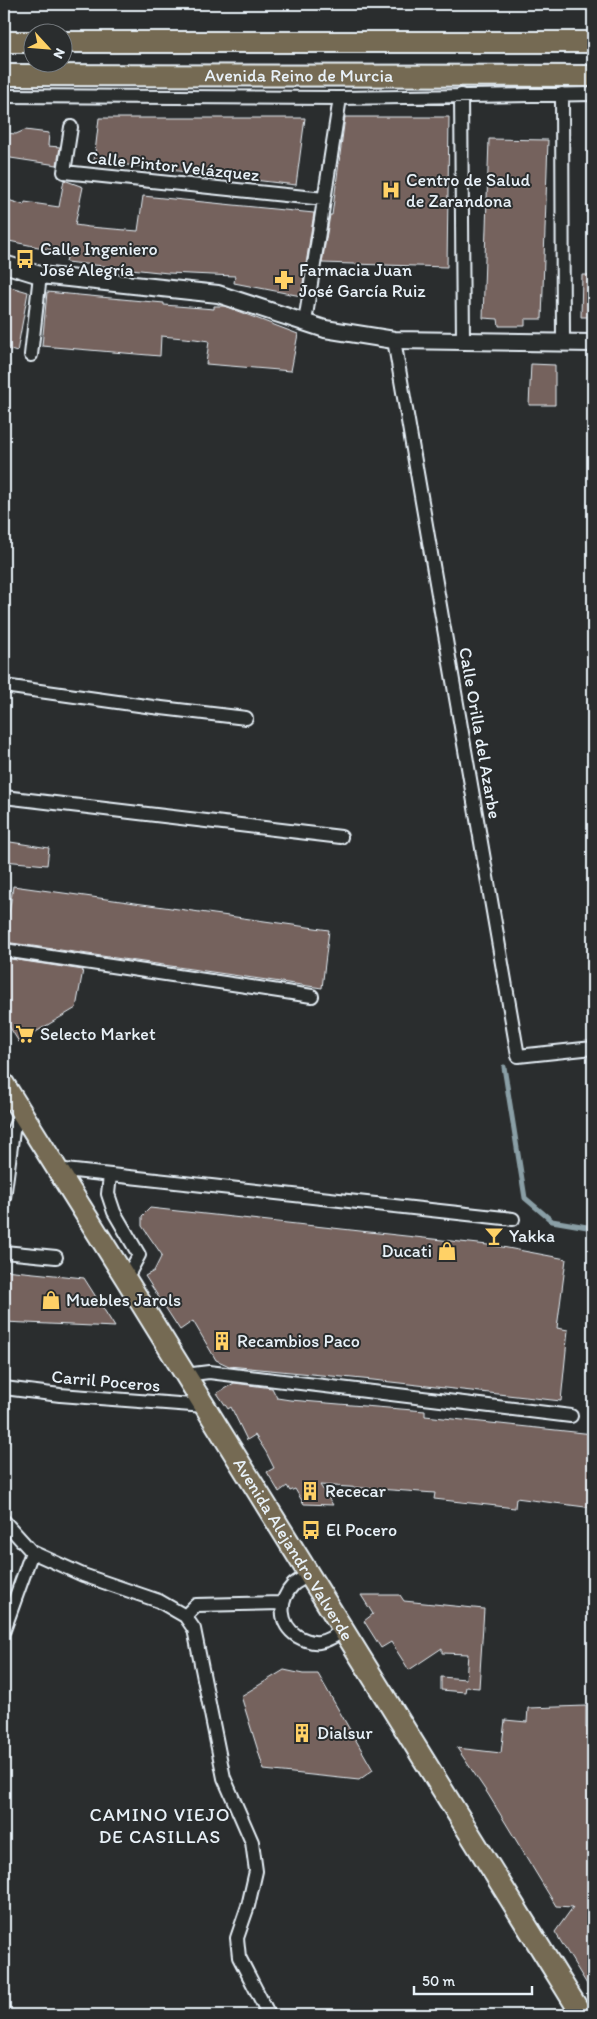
<svg xmlns="http://www.w3.org/2000/svg" width="597" height="2019" viewBox="0 0 597 2019" font-family="Itim,sans-serif">
  <rect width="100%" height="100%" fill="#2a2d2e"/>
  <filter id="ink" filterUnits="userSpaceOnUse"><feTurbulence type="fractalNoise" baseFrequency=".02" numOctaves="2"/><feDisplacementMap in="SourceGraphic" scale="10" xChannelSelector="R" yChannelSelector="G"/><feConvolveMatrix kernelMatrix="1 2 1 2 8 2 1 2 1" color-interpolation-filters="sRGB"/></filter>
  <g filter="url(#ink)">
    <g fill="none" stroke-linecap="round" stroke-linejoin="round">
      <path stroke="#8a9fa6" stroke-width="5" d="M504,1067L525,1198L552,1221L593,1228"/>
    </g>
    <path fill="#74625d" stroke="#e8f1f8" d="M345,117H449L447,267L322,263L330,215H332Z
      M99,118H305L296,185L94,161Z
      M25,130L49,133L48,146L60,147L57,165L4,157V133L16,134Z
      M489,139L548,140L542,319H525V326H499L498,319L483,318Z
      M64,180L83,187L75,225L89,227L138,231L143,196L314,213L301,296L234,283L235,276L168,273L66,262L68,253L4,240V204H7L8,200L24,205L25,202L59,207Z
      M582,275H593V317H581Z
      M4,285L28,292L17,352L4,348Z
      M47,292L164,303V305L214,309V306H224L298,334L291,371L206,364L209,341L195,339L161,336L160,356L42,346Z
      M531,364L555,365V405H529Z
      M4,841L49,848L47,865L4,861Z
      M13,886L329,930L322,988L5,942Z
      M4,958L83,970L76,1008L19,1042L4,1018Z
      M150,1208L497,1246L566,1259L557,1328L568,1330L561,1401L373,1380L229,1366L216,1360L193,1321L180,1330L145,1276L154,1271L162,1255L142,1226V1216Z
      M4,1270L84,1278L115,1327L4,1322Z
      M234,1383L272,1388L277,1398L290,1400L425,1411V1416L593,1434V1508L516,1498L515,1508L434,1499L435,1493L320,1485L333,1505L304,1504L295,1489L290,1491L287,1486L279,1492L267,1472L274,1468L266,1452L255,1435L247,1440L231,1407L228,1409L217,1393Z
      M361,1595H400L404,1601L484,1609L479,1688L466,1687L465,1692L441,1690V1677L466,1679L468,1654L442,1653V1648L409,1670L391,1642L381,1648L364,1621L373,1614Z
      M284,1670L303,1674H318L373,1770L359,1780L264,1770L241,1696Z
      M586,1706V1728H593V1994L555,1932L573,1907L556,1906L488,1794L457,1748L501,1753L505,1720L527,1722L528,1708Z"/>
    <g fill="none" stroke-linecap="round" stroke-linejoin="round">
      <g stroke="#e8f1f8" stroke-width="16">
        <path id="minor" d="M562,94L563,342
          M461,95L463,341
          M4,96L340,98L593,94
          M71,127L64,172L324,199
          M305,322L340,98
          M394,340L518,1056L593,1048
          M31,355L40,275
          M4,686L153,707L246,718
          M4,797L341,837
          M4,950L312,996
          M56,1169L513,1219
          M110,1175L108,1194L114,1212L139,1255L126,1279
          M4,1198L13,1131L21,1112
          M4,1252L56,1257
          M185,1375L209,1372L571,1416
          M4,1388L60,1395L205,1406
          M4,1521L32,1552L83,1575L159,1601L185,1616L194,1629L224,1778L252,1842L256,1871L248,1906L237,1938L239,1957L269,2015
          M309,1575C304,1578 297,1581 293,1585C278,1601 279,1624 297,1636C304,1640 311,1643 319,1642C328,1641 336,1635 343,1630
          M185,1616L196,1605L282,1603
          M4,1630L32,1552"/>
      </g>
      <g stroke="#e8f1f8" stroke-width="20">
        <path id="tertiary" d="M4,264L40,275L218,294L325,329L394,340L593,343"/>
      </g>
      <g stroke="#e8f1f8" stroke-width="24">
        <g id="primary">
          <path d="M4,42H32"/>
          <path d="M62,42H593"/>
          <path id="s1" d="M4,75L593,76"/>
          <path id="s2" d="M4,1084L126,1279L582,2015"/>
        </g>
      </g>
      <use href="#minor" stroke="#2a2d2e" stroke-width="12"/>
      <use href="#tertiary" stroke="#2a2d2e" stroke-width="16"/>
      <use href="#primary" stroke="#746b52" stroke-width="20"/>
    </g>
  </g>
  <defs>
    <g id="hospital-bare" transform="scale(1.5)"><path d="M-5-5h3v3.5h4V-5h3V5h-3V1.5h-4V5h-3Z" fill="#ffd166" stroke="#2a2d2e" stroke-width="2.5" paint-order="stroke"/></g>
    <g id="bus-bare" transform="scale(1.5)"><path d="M-5-6H5V4H4V6H2V4H-2V6H-4V4H-5ZM-3.5-4V0h7V-4ZM-3.5 1.2v1.5H-2V1.2ZM2 1.2v1.5H3.5V1.2Z" fill="#ffd166" stroke="#2a2d2e" stroke-width="2.5" paint-order="stroke"/></g>
    <g id="pharmacy-bare" transform="scale(1.5)"><path d="M-2-6h4v4h4v4h-4v4h-4v-4h-4v-4h4Z" fill="#ffd166" stroke="#2a2d2e" stroke-width="2.5" paint-order="stroke"/></g>
    <g id="supermarket-bare" transform="scale(1.5)"><path d="M-6-5.5h2.5l.6 2H6L4.5 2H-2.5L-4.4-4H-6ZM-1.5 3.2a1.3 1.3 0 1 0 .1 0ZM3 3.2a1.3 1.3 0 1 0 .1 0Z" fill="#ffd166" stroke="#2a2d2e" stroke-width="2.5" paint-order="stroke"/></g>
    <g id="bar-bare" transform="scale(1.5)"><path d="M-6-5H6L.8 .8V4.5H3.5V6h-7V4.5H-.8V.8Z" fill="#ffd166" stroke="#2a2d2e" stroke-width="2.5" paint-order="stroke"/></g>
    <g id="shop-bare" transform="scale(1.5)"><path d="M-5-2.5h2.3a2.7 3.5 0 0 1 5.4 0H5L5.5 6h-11ZM-1.5-2.5h3a1.5 2.3 0 0 0-3 0Z" fill="#ffd166" stroke="#2a2d2e" stroke-width="2.5" paint-order="stroke"/></g>
    <g id="building-bare" transform="scale(1.5)"><path d="M-4-6H4V6H1V3H-1V6H-4ZM-2.5-4.3h1.7v1.8h-1.7ZM.8-4.3h1.7v1.8H.8ZM-2.5-1h1.7V.8h-1.7ZM.8-1h1.7V.8H.8Z" fill="#ffd166" stroke="#2a2d2e" stroke-width="2.5" paint-order="stroke"/></g>
  </defs>
  <g fill-rule="evenodd">
    <use href="#hospital-bare" x="391" y="190"/>
    <use href="#bus-bare" x="25" y="259"/>
    <use href="#pharmacy-bare" x="284" y="280"/>
    <use href="#supermarket-bare" x="25" y="1034"/>
    <use href="#bar-bare" x="494" y="1236"/>
    <use href="#shop-bare" x="447" y="1251"/>
    <use href="#shop-bare" x="51" y="1300"/>
    <use href="#building-bare" x="222" y="1341"/>
    <use href="#building-bare" x="310" y="1491"/>
    <use href="#bus-bare" x="311" y="1530"/>
    <use href="#building-bare" x="302" y="1733"/>
  </g>
  <g text-anchor="middle" stroke-width="4" stroke-linejoin="round" paint-order="stroke">
    <g font-size="18" fill="#e8f1f8" stroke="#2a2d2e">
      <text dy="6" stroke="none"><textPath href="#s1" startOffset="295">Avenida Reino de Murcia</textPath></text>
      <text transform="translate(173 166) rotate(6)" y="6">Calle Pintor Velázquez</text>
      <text transform="translate(480 733) rotate(80)" y="6">Calle Orilla del Azarbe</text>
      <text transform="translate(106 1381) rotate(5)" y="6">Carril Poceros</text>
      <text dy="6" stroke="none"><textPath href="#s2" startOffset="548">Avenida Alejandro Valverde</textPath></text>
    </g>
    <g font-size="18" fill="#e8f1f8" stroke="#2a2d2e" text-anchor="start">
      <text x="406" y="186">Centro de Salud<tspan x="406" dy="21">de Zarandona</tspan></text>
      <text x="40" y="255">Calle Ingeniero<tspan x="40" dy="21">José Alegría</tspan></text>
      <text x="299" y="276">Farmacia Juan<tspan x="299" dy="21">José García Ruiz</tspan></text>
      <text x="40" y="1040">Selecto Market</text>
      <text x="509" y="1242">Yakka</text>
      <text x="432" y="1257" text-anchor="end">Ducati</text>
      <text x="66" y="1306">Muebles Jarols</text>
      <text x="237" y="1347">Recambios Paco</text>
      <text x="325" y="1497">Rececar</text>
      <text x="326" y="1536">El Pocero</text>
      <text x="317" y="1739">Dialsur</text>
    </g>
    <g font-size="19" letter-spacing="1" fill="#e8f1f8" stroke="#2a2d2e">
      <text x="160" y="1821">CAMINO VIEJO<tspan x="160" dy="22">DE CASILLAS</tspan></text>
    </g>
  </g>
  <rect width="597" height="2019" fill="none" stroke="#2a2d2e" stroke-width="20"/>
  <rect x="10" y="10" width="577" height="1999" fill="none" stroke="#e8f1f8" stroke-width="2" filter="url(#ink)"/>
  <g transform="translate(48 48) rotate(116)"><circle r="24" fill="#2a2d2e" stroke="#767b7f"/>
  <path d="M0-4L9 19L0 12L-9 19Z" fill="#ffd166"/>
  <text y="-8" font-size="14" font-weight="bold" text-anchor="middle" fill="#e8f1f8">N</text>
  </g>
  <path d="M414 1986v8h118v-8" fill="none" stroke="#e8f1f8" stroke-width="2.5"/>
  <text x="422" y="1986" font-size="15" fill="#e8f1f8" stroke="#2a2d2e" stroke-width="4" paint-order="stroke">50 m</text>
</svg>
